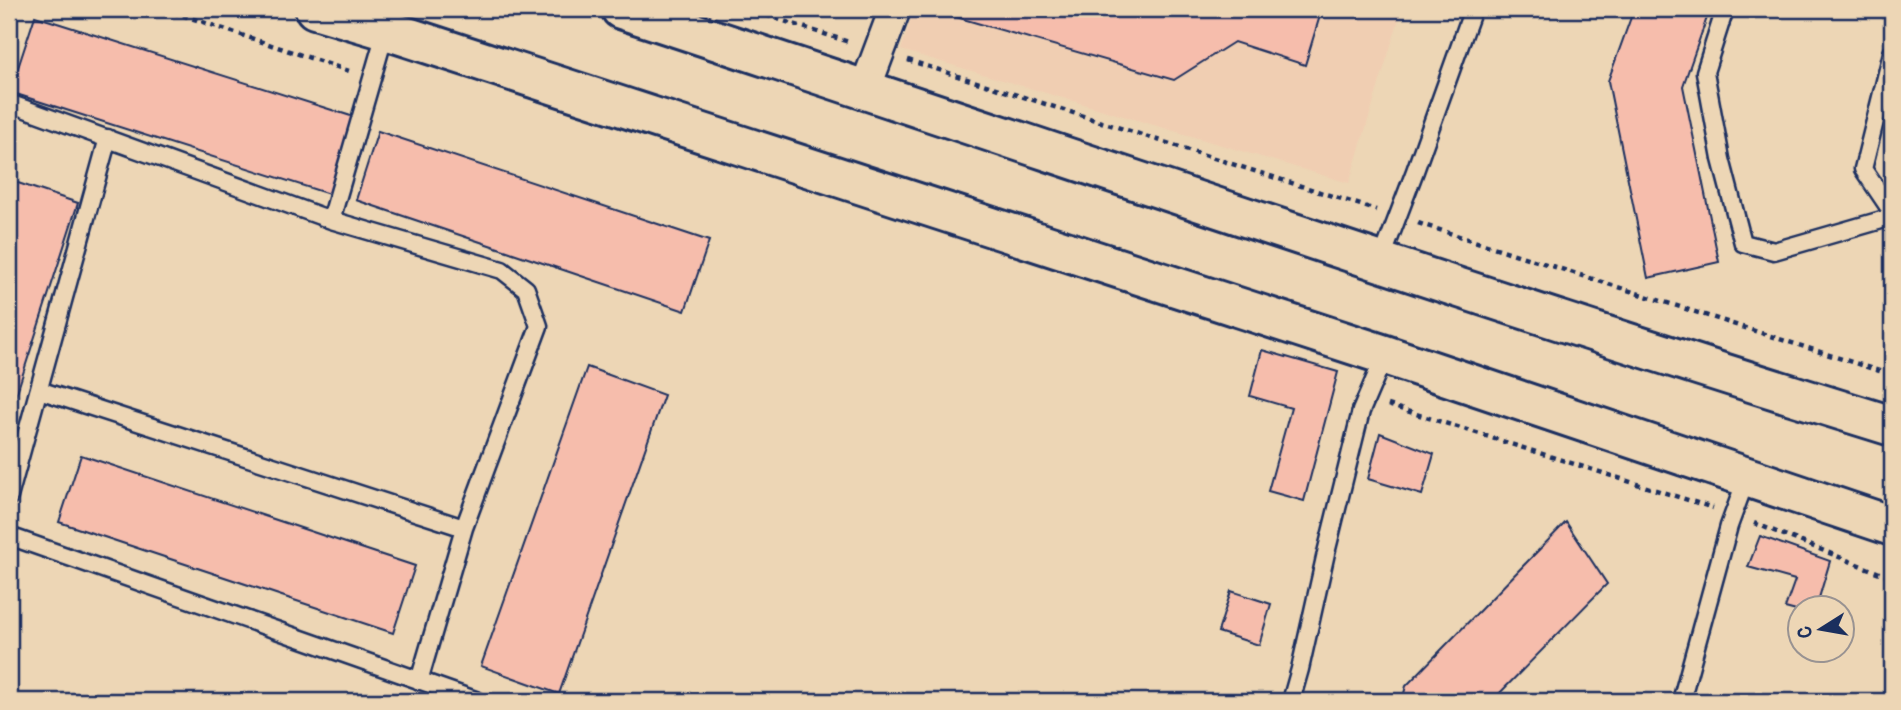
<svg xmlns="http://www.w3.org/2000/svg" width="1901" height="710" viewBox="0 0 1901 710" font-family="Pangolin,sans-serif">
  <rect width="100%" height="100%" fill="#edd6b5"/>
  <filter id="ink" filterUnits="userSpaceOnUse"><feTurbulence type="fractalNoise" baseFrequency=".0143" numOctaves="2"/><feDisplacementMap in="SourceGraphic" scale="14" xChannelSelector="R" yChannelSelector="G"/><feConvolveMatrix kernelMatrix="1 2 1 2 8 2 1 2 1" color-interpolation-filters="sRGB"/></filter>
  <g filter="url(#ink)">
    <path fill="#f0ceb2" d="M914,9H1402L1349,183L901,50Z"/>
    <path fill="#f6bdac" stroke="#1b2f5e" stroke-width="2" d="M940,9H1322L1305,65L1234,42L1174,80L939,12Z
      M1634,9H1710L1683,86L1719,262L1648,278L1608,81Z
      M35,16L354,117L329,194L10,92Z
      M378,131L709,241L685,311L356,200Z
      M9,180L78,203L9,417Z
      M1262,350L1338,372L1304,501L1268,491L1291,408L1250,396Z
      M587,367L664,395L559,694L481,666Z
      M1380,433L1434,454L1422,495L1368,479Z
      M81,455L415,566L393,633L59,522Z
      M1566,522L1607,584L1492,701H1402L1406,686Z
      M1760,536L1830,561L1816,608H1800V612L1785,608L1795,580L1748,567Z
      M1231,591L1271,604L1259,645L1218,632Z"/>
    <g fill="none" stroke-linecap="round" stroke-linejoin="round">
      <g stroke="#1b2f5e" stroke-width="21">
        <path id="service" d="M1725,9L1705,72L1721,159L1743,243L1774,251L1892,217
          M1892,53L1863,169L1892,212
          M9,103L331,220L502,270L526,289L539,326L464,528L419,681
          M331,220L386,30
          M1380,263L1415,171L1473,9
          M39,390L464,528
          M9,497L108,138
          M9,536L478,701
          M1291,701L1300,669L1326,553L1361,411L1385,355
          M1681,701L1729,526L1747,477"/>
      </g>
      <g stroke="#1b2f5e" stroke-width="35">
        <path id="minor" d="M865,89L895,9"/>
      </g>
      <g stroke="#1b2f5e" stroke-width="44">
        <path id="tertiary" d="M315,9L386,30L1385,355L1892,526
          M621,9C1045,148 1466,295 1892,426"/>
      </g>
      <path stroke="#1b2f5e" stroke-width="4.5" stroke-dasharray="5 5" stroke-linecap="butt" d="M164,9L349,71
        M747,9L849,42
        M908,60L1376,210
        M1418,223L1892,375
        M1388,405L1713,508
        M1754,523L1892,578"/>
      <use href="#service" stroke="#edd6b5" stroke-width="16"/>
      <use href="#minor" stroke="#edd6b5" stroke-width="30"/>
      <use href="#tertiary" stroke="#edd6b5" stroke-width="38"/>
    </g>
  </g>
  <rect width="1901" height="710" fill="none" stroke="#edd6b5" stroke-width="35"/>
  <rect x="18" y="18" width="1866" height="675" fill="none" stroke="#1b2f5e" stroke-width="2.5" filter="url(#ink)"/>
  <g transform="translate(1821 629) rotate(259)"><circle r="33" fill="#edd6b5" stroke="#999392" stroke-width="2"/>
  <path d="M0-5L12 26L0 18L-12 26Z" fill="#1b2f5e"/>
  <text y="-10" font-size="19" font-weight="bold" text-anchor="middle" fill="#1b2f5e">С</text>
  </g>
</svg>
